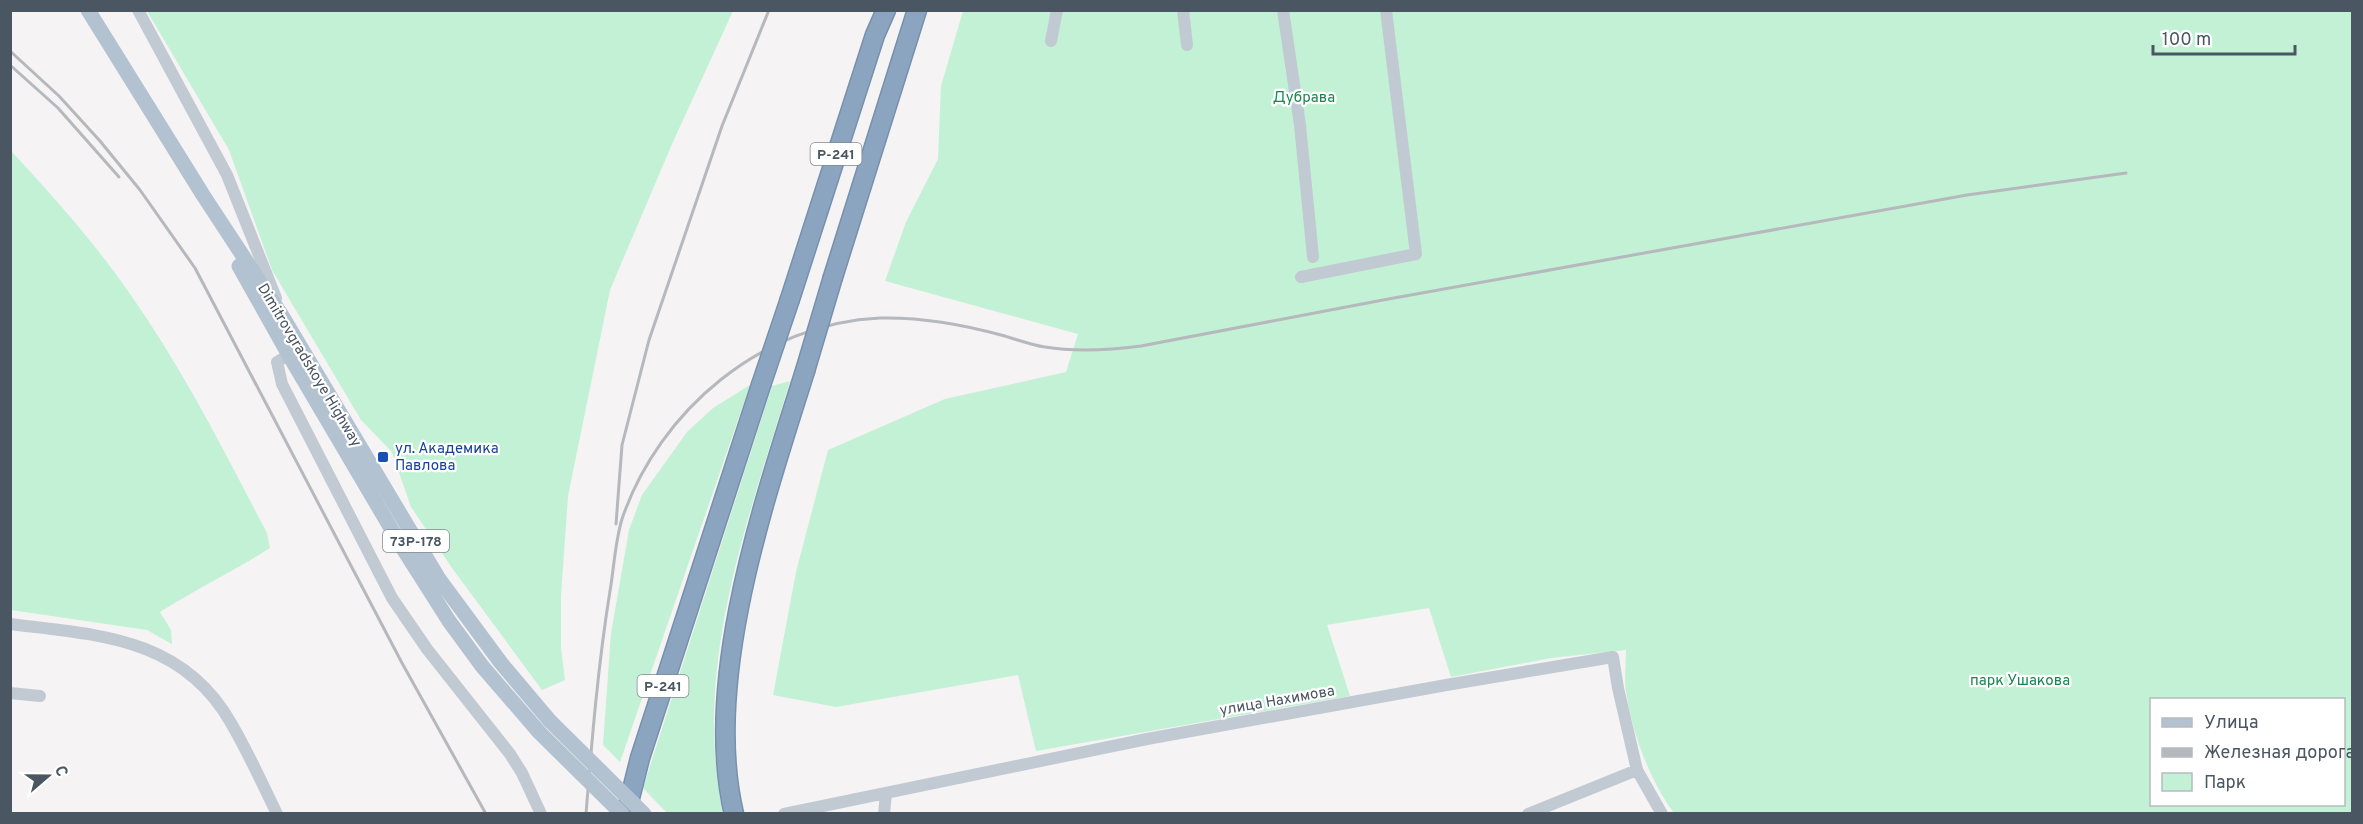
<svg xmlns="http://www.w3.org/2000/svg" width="2363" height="824" viewBox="0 0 2363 824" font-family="Overpass,sans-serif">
  <rect width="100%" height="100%" fill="#f5f3f3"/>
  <path fill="#c3f1d5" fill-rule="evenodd" d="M147,11H733L672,144L610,290L568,496L561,596V648L565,680L542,690L452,568L411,507L392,452L361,420L272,270L229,150Z
    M963,11H2352V813H1674C1649,779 1633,735 1626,692C1624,679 1626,664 1626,650L1551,658L1451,677L1429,608L1327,625L1350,696L1036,751L1018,675L836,707L773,695L796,572L828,450L945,399L1066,372L1078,334L885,281L906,222L938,159L941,86ZM2152,700H2344V804H2152Z
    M11,151C53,196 93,241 128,291C182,367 224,451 267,533L270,548C234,571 196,589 160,612L171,630L172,644L147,630L11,610Z
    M790,381C748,520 692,666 723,813H667L643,788L772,386Z
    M750,385L620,762L603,745L611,633L629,530L642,495L687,432L713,408Z"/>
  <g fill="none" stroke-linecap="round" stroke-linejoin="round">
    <g stroke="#7690ad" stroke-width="21">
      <path id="highway" d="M833,277L917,10
        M790,299L875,35L886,10
        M626,814L640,758L761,385
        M734,814C702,679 765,499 805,371"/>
    </g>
    <path stroke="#c1cad2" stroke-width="12" d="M138,10L227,175L276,298
      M1183,10L1187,45
      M1283,10L1300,125L1313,257
      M1051,41L1057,10
      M1301,277L1416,254L1386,10
      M295,351L277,362L282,384L392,598L427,649L510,754L522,773L541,814
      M10,624C98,635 182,637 231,723C248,752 262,783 277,814
      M10,693L40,696
      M784,814L1147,739L1452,684L1613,657L1618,688L1637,770L1662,814
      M884,814L886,794
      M1528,814L1637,770"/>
    <path stroke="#b3c2d1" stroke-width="15" d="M88,10L203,195L281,314L439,579L501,663L550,721
      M239,266L289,355L402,547L449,621L482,666L539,732"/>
    <use href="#highway" stroke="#8ba5c1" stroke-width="18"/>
    <path stroke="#b5b8bd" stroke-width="3" d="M10,51L59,96L100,141L140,190L195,268L402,663L486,814
      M10,65L58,108L119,177
      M616,524L622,445L649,340L722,126L769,10
      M586,814C592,739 598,665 610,591C614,568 615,542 622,519C659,410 763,323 880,318C922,317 961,324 1001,335C1016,339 1031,345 1045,347C1076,352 1110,350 1141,346L1383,300L1967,195L2126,173"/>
    <g stroke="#7690ad" stroke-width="21" stroke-linecap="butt">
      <path id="highway-bridge" d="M805,371L833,277
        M761,385L790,299"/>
    </g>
    <path stroke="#b3c2d1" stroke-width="15" d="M550,721L644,814
      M539,732L622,814"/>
    <use href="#highway-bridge" stroke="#8ba5c1" stroke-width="18"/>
  </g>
  <rect fill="#1a4fb4" stroke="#fff" stroke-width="2" x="377" y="451" width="12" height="12" rx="3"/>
  <g text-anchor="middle" stroke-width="4.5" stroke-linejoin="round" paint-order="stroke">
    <g fill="#fff" stroke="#808990" stroke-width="1.5">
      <rect x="810.5" y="143" width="51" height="22" rx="4.5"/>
      <rect x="383" y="530" width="66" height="22" rx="4.5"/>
      <rect x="637.5" y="675" width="51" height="22" rx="4.5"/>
    </g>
    <g font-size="14" font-weight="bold" fill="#4a5661">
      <text x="836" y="159">Р-241</text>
      <text x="416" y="546">73Р-178</text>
      <text x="663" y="691">Р-241</text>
    </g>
    <g font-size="15" fill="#17864f" stroke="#fff">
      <text x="1304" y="102">Дубрава</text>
      <text x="2020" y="685">парк Ушакова</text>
    </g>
    <g font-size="15" fill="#4a5661" stroke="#fff">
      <text transform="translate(310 365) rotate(59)" y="5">Dimitrovgradskoye Highway</text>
      <text transform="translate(1277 700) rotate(-10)" y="5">улица Нахимова</text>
    </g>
    <g font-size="15" fill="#164399" stroke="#fff" text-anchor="start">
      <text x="395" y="453">ул. Академика<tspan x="395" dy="17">Павлова</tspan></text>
    </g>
  </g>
  <rect width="2363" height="824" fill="none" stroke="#4a5661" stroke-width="24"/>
  <rect x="2150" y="698" width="195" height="108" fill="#ffffff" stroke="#b7bbc0" stroke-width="1.5"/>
  <rect x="2162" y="718" width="30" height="9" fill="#b3c2d1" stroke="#b7bbc0" stroke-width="1.5"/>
  <text x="2204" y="728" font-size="18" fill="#4a5661">Улица</text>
  <rect x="2162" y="748" width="30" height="9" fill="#b5b8bd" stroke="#b7bbc0" stroke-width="1.5"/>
  <text x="2204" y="758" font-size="18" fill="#4a5661">Железная дорога</text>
  <rect x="2162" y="773" width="30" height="18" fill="#c3f1d5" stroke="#b7bbc0" stroke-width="1.5"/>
  <text x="2204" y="788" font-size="18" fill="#4a5661">Парк</text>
  <g transform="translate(48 776) rotate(70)" stroke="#ffffff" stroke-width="4.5" paint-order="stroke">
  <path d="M0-4.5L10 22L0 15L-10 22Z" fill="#4a5661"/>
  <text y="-9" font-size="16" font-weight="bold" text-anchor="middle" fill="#4a5661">С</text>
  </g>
  <path d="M2153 45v9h142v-9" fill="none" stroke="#4a5661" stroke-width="3"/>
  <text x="2162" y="45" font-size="18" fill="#4a5661" stroke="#ffffff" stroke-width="4.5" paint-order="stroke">100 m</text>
</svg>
